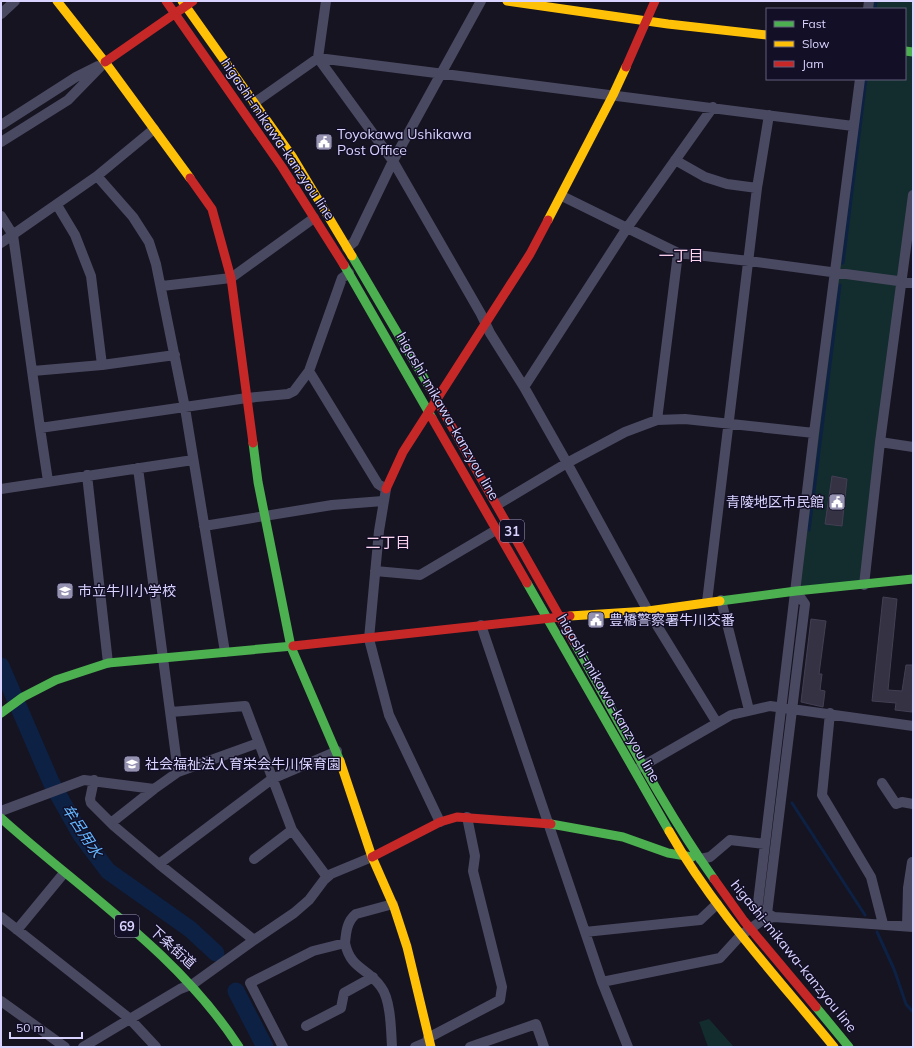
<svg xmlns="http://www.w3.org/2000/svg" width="914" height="1048" viewBox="0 0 914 1048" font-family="Mulish,'Noto Sans JP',sans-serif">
  <rect width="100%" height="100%" fill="#161421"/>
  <path fill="#132c2d" d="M870,1H913V195L864,585L796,591L860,79H905V9H869Z
    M709,1019L734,1047H708L699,1022Z"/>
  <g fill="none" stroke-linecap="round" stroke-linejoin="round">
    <path stroke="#0d2144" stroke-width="3" d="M875,9L876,1
      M843,263L866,79
      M809,530L840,285
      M792,803L865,915
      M877,932L894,969L906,1004L912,1011"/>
    <path stroke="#0d2144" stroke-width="17" d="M1,666L51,782L81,835L108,871L190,929L216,953
      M236,991L265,1047"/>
  </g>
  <path fill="#343243" stroke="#433f54" d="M832,476L847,479L842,526L825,524Z
    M883,597L897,599L888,690L902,691L906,665H913L912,712L895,710L896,703L872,701Z
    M811,619L826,621L819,674H822L820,690L825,691L823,707L801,702Z"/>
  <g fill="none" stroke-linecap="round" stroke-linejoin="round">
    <path stroke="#4a4962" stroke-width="10" d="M326,1L318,58L393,161L481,314L490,333L524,387L567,463L648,611L717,723
      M868,9L869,1
      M1,14L15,1
      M254,103L318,58L853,126
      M1,125L76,77L98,66
      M1,142L68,100L105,62
      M675,160L705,177L727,184L757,188
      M97,176L154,129
      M562,196L678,253L749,261L913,283
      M57,205L75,235L91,276L102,365
      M1,216L13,235L40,428L247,398L288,394L294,391L309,371L342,278L349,273
      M1,243L97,176L133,217L149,242L156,264L185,408L225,652
      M347,248L354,242L393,161L481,1
      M162,286L231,278L314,218
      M33,371L102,365L175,355
      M309,371L378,484L386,489L379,531L369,639L389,715L440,822
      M524,387L627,228L713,107
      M657,420L678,253
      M40,428L48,481
      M880,442L913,447
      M87,475L108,663
      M1,489L193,460
      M497,505L567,463L625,432L657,420L685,419L814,433
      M204,526L332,505L383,501
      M375,571L420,575L496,530
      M864,585L880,442L913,195
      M721,600L749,710
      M707,602L757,188L769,115
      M481,625L602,982L628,1047
      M171,712L245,706L292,830L327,877
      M830,713L822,795L871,877L883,924
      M337,751L272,779L159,864L254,940L294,913L309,900L324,880L331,874L372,857
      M639,768L731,715L770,706L913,726
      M178,772L258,743
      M94,780L90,799L91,803L114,826L159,864
      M882,783L896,804L902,802L913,804
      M1,811L84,780L154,789L178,772L138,468
      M111,823L154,789
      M254,859L292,830
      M700,859L710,857L730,840L765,844
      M757,911L814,433L860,79
      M767,914L805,604L796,591
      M768,914L774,917L913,927
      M1,917L130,1019L156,1047
      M907,926L908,888L912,862
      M17,930L64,873
      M585,932L700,920L717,904
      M345,943C346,932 347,921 356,914L393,904
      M602,982L720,958L741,935L763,920L774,917
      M1,1001L65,1047
      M306,1026L341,1008L344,993L373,977
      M428,1038L500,1000L502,987L473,871L475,856L467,817
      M83,1047L180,989L193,984L254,940
      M283,1047L250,983L313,951L345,943C351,970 367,967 381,987C391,1000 391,1031 392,1047
      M415,1047L429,1041
      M470,1047L536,1024L544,1047"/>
    <path stroke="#4caf50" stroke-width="9" d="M905,51L913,52
      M352,256L431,390
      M344,265L432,418
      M253,443L258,482L291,647L340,761
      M527,583L669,831
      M720,601L796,591L913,579
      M574,642C619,721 662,806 714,879
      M1,713L23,697L56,680L108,663L293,646
      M1,818C82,891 179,954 239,1047
      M551,824L623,837L668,853L692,857
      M816,1007L849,1047"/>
    <path stroke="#ffc107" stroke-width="9" d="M57,1L105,62L190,178
      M182,1L292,156L352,256
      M507,1L668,24L767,35
      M548,220L613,95L626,67
      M570,616L648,611L720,601
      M340,761L372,857L394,907L407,947L431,1047
      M669,831C714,910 777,977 834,1047"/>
    <path stroke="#c62828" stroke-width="9" d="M166,1L282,167L344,265
      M105,62L193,1
      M626,67L655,1
      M190,178L212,209L231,278L253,443
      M431,390L574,642
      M432,418L527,583
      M386,489L403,452L530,254L548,220
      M293,646L570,616
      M372,857L440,822L457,817L551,824
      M714,879L744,921L816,1007"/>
  </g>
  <defs>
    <g id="civic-square" transform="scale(0.9)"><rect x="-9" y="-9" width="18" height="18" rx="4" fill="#9591b1" stroke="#130f26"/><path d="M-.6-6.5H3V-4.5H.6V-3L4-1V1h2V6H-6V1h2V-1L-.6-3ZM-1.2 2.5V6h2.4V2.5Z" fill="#fff"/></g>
    <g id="school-square" transform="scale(0.9)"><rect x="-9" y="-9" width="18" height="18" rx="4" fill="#9591b1" stroke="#130f26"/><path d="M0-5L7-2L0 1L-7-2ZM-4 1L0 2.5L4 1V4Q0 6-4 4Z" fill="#fff"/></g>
  </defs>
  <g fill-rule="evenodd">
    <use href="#civic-square" x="324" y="142"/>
    <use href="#civic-square" x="837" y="502"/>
    <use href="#school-square" x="65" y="591"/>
    <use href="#civic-square" x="596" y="620"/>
    <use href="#school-square" x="132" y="764"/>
  </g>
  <g text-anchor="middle" stroke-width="3" stroke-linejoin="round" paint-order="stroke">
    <g fill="#130f26" stroke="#9e99be" stroke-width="1">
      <rect x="500" y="520" width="24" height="22" rx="3"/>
      <rect x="115" y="915" width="24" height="22" rx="3"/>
    </g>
    <g font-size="13" font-weight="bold" fill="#d9d4ff">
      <text x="512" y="536">31</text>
      <text x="127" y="931">69</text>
    </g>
    <g font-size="14" fill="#d9d4ff" stroke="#130f26" text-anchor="start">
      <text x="337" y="139">Toyokawa Ushikawa<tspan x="337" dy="16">Post Office</tspan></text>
      <text x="824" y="507" text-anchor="end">青陵地区市民館</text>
      <text x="78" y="596">市立牛川小学校</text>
      <text x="609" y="625">豊橋警察署牛川交番</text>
      <text x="145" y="769">社会福祉法人育栄会牛川保育園</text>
    </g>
    <g font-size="14" fill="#d9d4ff" stroke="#130f26">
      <text transform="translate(278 139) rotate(56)" y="5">higashi-mikawa-kanzyou line</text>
      <text transform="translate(448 416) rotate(60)" y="5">higashi-mikawa-kanzyou line</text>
      <text transform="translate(609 698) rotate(60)" y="5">higashi-mikawa-kanzyou line</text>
      <text transform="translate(173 947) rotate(42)" y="5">下条街道</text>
      <text transform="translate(794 956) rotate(51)" y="5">higashi-mikawa-kanzyou line</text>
    </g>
    <g font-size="15" fill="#ffd6f0" stroke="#130f26">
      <text x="681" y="261">一丁目</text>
      <text x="388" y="548">二丁目</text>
    </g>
    <g font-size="15" font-style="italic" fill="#62b6ff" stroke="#130f26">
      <text transform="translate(82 831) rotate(57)" y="5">牟呂用水</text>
    </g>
  </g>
  <rect width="914" height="1048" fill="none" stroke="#d9d4ff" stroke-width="4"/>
  <rect x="766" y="8" width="140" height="72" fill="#130f26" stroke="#625e7d"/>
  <rect x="774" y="21" width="20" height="6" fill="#4caf50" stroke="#625e7d"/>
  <text x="802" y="28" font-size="12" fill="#d9d4ff">Fast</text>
  <rect x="774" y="41" width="20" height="6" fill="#ffc107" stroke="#625e7d"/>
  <text x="802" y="48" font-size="12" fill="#d9d4ff">Slow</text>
  <rect x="774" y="61" width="20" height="6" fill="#c62828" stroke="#625e7d"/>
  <text x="802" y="68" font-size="12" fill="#d9d4ff">Jam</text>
  <path d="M10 1032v6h72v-6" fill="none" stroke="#d9d4ff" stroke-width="2"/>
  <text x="16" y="1032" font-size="12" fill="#d9d4ff" stroke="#130f26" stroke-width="3" paint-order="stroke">50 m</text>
</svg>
